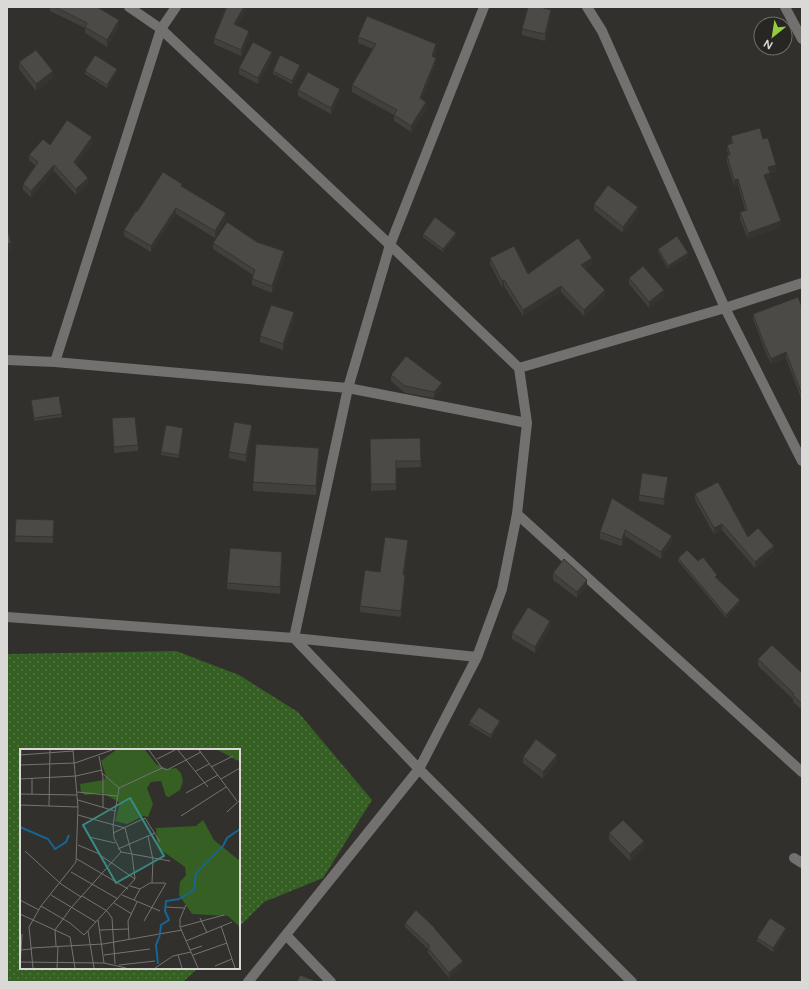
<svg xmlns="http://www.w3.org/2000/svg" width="809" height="989" viewBox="0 0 809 989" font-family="Figtree,sans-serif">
  <defs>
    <pattern id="grass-dots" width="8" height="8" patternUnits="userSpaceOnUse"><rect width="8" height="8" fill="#365f23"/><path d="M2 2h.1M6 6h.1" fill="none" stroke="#527542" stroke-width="1.8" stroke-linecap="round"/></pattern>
  </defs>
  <rect width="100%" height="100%" fill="#31302c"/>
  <path fill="url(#grass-dots)" d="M176,651L239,675L298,712L372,800L323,878L264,902L239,927V750H21V968H198L183,982H7V654Z"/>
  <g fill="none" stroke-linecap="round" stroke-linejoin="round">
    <path stroke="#737170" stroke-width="10" d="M129,7L161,29L390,245L519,368L527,423L517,514L502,589L477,657L419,769L248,982
      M484,7L390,245L348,388L294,638L419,769L632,982
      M587,7L602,31L725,308L802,461
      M785,7L802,39
      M7,360L55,362L348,388L527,423
      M55,362L161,29L176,7
      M519,368L725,308L802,283
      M517,514L802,772
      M7,617L294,638L477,657
      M794,858L802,863
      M286,935L331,982"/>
  </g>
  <path fill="#41403c" d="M50,7H97L119,26L107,47L85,33V28L50,11Z
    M226,7H248L237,25L249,37L241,56L214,44V38Z
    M551,16L545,41L522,35V29Z
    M358,37L436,50L434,57L436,64L422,99L426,109L411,132L394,121V115L352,92V85L373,49L358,43Z
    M272,58L258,84L239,74V68Z
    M19,62L53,78L36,91L19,69Z
    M300,68L292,84L273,74V71Z
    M85,71L117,72L107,88L85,74Z
    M298,90L340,95L331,114L298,96Z
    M731,136L763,139L776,172L770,173V180L766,181L781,227L748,239L740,219V212L745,210L738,185L734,186L727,162V155H729L727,151V145L731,144Z
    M92,143L76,165L88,183L76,195L54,171L31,197L23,190V184L36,166L29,160V155L50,145Z
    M182,187L226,219L215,238L176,214L151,252L124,236V230L137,212Z
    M594,204L638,214L623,233L594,210Z
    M423,234L456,236L443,252L423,237Z
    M257,242L284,257L272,293L252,285V279L253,275L213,249V243Z
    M658,249L688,257L668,269L658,252Z
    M490,258L528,274L592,264L585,269L605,296L584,316L561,292L523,316L504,286L502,287L490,264Z
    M629,278L664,296L649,308L629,284Z
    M802,307V401L786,358L771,364L765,351L753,319V314Z
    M294,319L283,350L260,342V336Z
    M391,375L442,389L434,398L405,393L391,381Z
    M31,400L62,414V417L34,421Z
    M112,418L138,445V451L114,453Z
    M183,431L179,458L161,455V452Z
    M252,431L246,462L229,458V452Z
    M420,438L421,467L396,468V490L371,491L370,439Z
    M319,458L316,495L253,491V482Z
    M668,483L664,505L639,501V495Z
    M695,494L748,537L774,552L755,568L722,530L714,534L695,500Z
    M612,498L672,542L661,559L625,536L622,546L600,539V532Z
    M16,519L54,520L53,543L15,542Z
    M408,546L404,575L405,581L401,617L360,612V606L380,572Z
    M678,558L717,578L740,603L726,618L678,561Z
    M282,559L280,594L227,589V583Z
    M553,573L587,586L577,598L553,580Z
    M550,627L535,653L512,639V633Z
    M758,659L802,673V710L793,702V699L758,666Z
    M469,722L500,724L491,738L469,725Z
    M523,757L557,761L543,779L523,763Z
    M609,833L644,847L630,861L609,840Z
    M405,923L435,929L463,966L449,978L428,953V949L405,927Z
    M786,932L773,952L757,941V938Z"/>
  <path fill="#353431" d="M244,7H248L234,30V24Z
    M551,10V16L545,41V34Z
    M119,20V26L107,47V40Z
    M249,31V37L241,56V50Z
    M436,44V50L432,63V56Z
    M272,52V58L258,84V78Z
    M436,58V64L420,104V98Z
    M300,65V68L292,84V81Z
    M117,69V72L107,88V85Z
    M53,71V78L36,91V84Z
    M340,89V95L331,114V108Z
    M426,102V109L411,132V126Z
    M92,137V143L74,168V162Z
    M54,165V171L31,197V191Z
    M776,165V172L768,174V167Z
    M770,173V180L764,182V175Z
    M88,178V183L76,195V189Z
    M738,179V185L734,186V180Z
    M638,207V214L623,233V227Z
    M176,208V214L151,252V246Z
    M226,213V219L215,238V231Z
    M781,221V227L748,239V233Z
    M456,233V236L443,252V249Z
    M11,243V250L7,251V244Z
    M284,251V257L272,293V286Z
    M688,253V257L668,269V266Z
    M592,258V264L581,271V265Z
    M504,280V286L502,287V281Z
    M561,286V292L523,316V310Z
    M605,290V296L584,316V310Z
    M664,290V296L649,308V302Z
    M294,312V319L283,350V344Z
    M786,352V358L771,364V359Z
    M442,383V389L434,398V392Z
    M252,425V431L246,462V455Z
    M183,428V431L179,458V455Z
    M319,448V458L316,495V486Z
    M668,477V483L664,505V499Z
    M722,524V530L714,534V528Z
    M625,530V536L622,546V540Z
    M672,536V542L661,559V552Z
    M408,540V546L403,581V575Z
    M774,546V552L755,568V562Z
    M282,552V559L280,594V587Z
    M405,575V581L401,617V611Z
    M587,580V586L577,598V592Z
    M740,600V603L726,618V615Z
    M550,621V627L535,653V647Z
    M500,721V724L491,738V735Z
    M557,755V761L543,779V772Z
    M644,841V847L630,861V854Z
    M786,928V932L773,952V948Z
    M463,961V966L449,978V973Z"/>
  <path fill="#4c4a46" stroke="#353431" d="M55,7H97L119,20L107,40L85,27L87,23Z
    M227,7H244L234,24L249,31L241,50L214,38Z
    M528,7H540L551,10L545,34L522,29Z
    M367,16L436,44L432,56L436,58L420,98L426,102L411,126L394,115L397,110L352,85L376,44L358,37Z
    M253,42L272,52L258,78L239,68Z
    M36,50L53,71L36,84L19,62Z
    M95,55L117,69L107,85L85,71Z
    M280,55L300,65L292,81L273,71Z
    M308,72L340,89L331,108L298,90Z
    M67,120L92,137L74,162L88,178L76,189L54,165L31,191L23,184L38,162L29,155L43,139L50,145Z
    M760,128L763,139L768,138L776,165L768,167L770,173L764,175L781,221L748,233L740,212L747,210L738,179L734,180L727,155H730L727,145L733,143L731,136Z
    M163,172L182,184L181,186L226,213L215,231L176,208L151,246L124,230L136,211L137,212Z
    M608,185L638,207L623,227L594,204Z
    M435,217L456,233L443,249L423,234Z
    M227,222L257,242L284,251L272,286L252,279L255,270L213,243Z
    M7,227L11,243L7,244Z
    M677,236L688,253L668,266L658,249Z
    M578,238L592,258L581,265L605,290L584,310L561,286L523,310L504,280L502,281L490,258L514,246L528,274Z
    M643,266L664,290L649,302L629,278Z
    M798,297L802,307V395L786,352L771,359L765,346L753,314Z
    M271,305L294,312L283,344L260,336Z
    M406,356L442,383L434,392L405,386L391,375Z
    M59,396L62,414L34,418L31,400Z
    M135,417L138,445L114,447L112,418Z
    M234,422L252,425L246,455L229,452Z
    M166,425L183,428L179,455L161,452Z
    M420,438L421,461H396V484H371L370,439Z
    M256,444L319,448L316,486L253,482Z
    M642,473L668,477L664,499L639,495Z
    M718,482L748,537L758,528L774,546L755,562L722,524L714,528L695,494Z
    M612,498L672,536L661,552L625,530L622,540L600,532Z
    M16,519L54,520L53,537L15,536Z
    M385,537L408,540L403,575H405L401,611L360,606L365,570L380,572Z
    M230,548L282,552L280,587L227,583Z
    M687,550L698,561L703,557L717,575L715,577L740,600L726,615L678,558Z
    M564,559L587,580L577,592L553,573Z
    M528,607L550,621L535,647L512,633Z
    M772,645L802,673V704L793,695L794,694L758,659Z
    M479,707L500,721L491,735L469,722Z
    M536,739L557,755L543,772L523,757Z
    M623,820L644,841L630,854L609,833Z
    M416,910L435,928V929L463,961L449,973L428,948L430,946L405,923Z
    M770,918L786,928L773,948L757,938Z
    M300,975L318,982H297Z"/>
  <g transform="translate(20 749)">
    <rect width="220" height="220" fill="#31302c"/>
    <path d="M96,1H125L136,15L148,20L156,19L161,24L163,32L160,41L149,48L146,47L141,32L131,33L127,39L133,55L128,68L123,67L107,75L95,72L100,54L83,44L65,46L61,43L60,35L84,31L86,27L81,12ZM198,1H220V12L216,11ZM183,71L194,91L220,112V178L208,167L172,165L159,146L160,133L166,126L165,118L141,101L137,93L136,79L176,77Z" fill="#365f23"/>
    <path fill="none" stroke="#166594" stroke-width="2" d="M0,78L28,90L35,100L46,93L49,86M140,184L141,176L149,171L145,162L146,152L159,150L174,141L176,124L203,97L207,89L220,80M138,215L136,196L140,186"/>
    <path fill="none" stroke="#757470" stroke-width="1" d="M129,1L142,19L147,21L181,3M158,1L188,38M179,1L217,52M0,6L53,2M79,7L83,29V58M137,10L155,1M0,16L55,14L92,1M191,18L213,7M176,22L189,15M82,24L99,39L93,76L94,89L101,103L150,112M12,29V45M0,30L56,27L82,21M201,30L220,19M0,36L1,1M99,39L142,19M57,43L97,47M166,44L198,26M0,45L57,46M58,51L95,62M0,56L58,58M29,57L30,1M207,63L220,51M161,67L206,38M93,84L125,69L140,93M128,87L133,111L132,134M69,88L95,94M58,96L77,104L115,130M98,100L135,84M5,102L41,135L61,148M57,110L108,140M51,123L98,150M110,137L120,140L130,134H145M31,146L76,173M102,146L140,162M62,147L87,162L92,169L95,215M0,151L19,161M114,151L120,140M94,154L112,165M166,156L160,170V178L178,219M21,157L50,174L64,186L115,130L112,106L105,79L58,66M146,158L164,159M0,165L50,188L55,219M180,169L187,184M78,171L84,214M124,172L146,134M201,177L215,219M160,178L204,166M80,181L108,180M68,182L74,219M109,190L108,172L117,153M166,192L212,173M36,197L35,181L51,159L101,103M11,199L83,195L162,181M0,201L12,200M170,201L182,197M84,206L130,200M158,206L162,219M173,206L207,194M0,213L84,214L106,219M99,216L135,212M195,217L212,210M0,219L2,185M13,219L9,178L21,157L56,113L58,58L53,1M37,219L38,197M135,219L153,207L171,203"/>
    <path fill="#388a83" fill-opacity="0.15" stroke="#388a83" stroke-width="2" d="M110,49L144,107L96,134L63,76Z"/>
    <rect width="220" height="220" fill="none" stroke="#dad9d7" stroke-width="2"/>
  </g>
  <rect width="809" height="989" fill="none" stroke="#dad9d7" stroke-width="16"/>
  <g transform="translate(773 36) rotate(210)"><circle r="19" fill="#272622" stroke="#6f6e6a"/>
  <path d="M0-3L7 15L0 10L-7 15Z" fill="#92cd3f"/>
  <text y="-6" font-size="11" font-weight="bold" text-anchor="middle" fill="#dad9d7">N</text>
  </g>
</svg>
